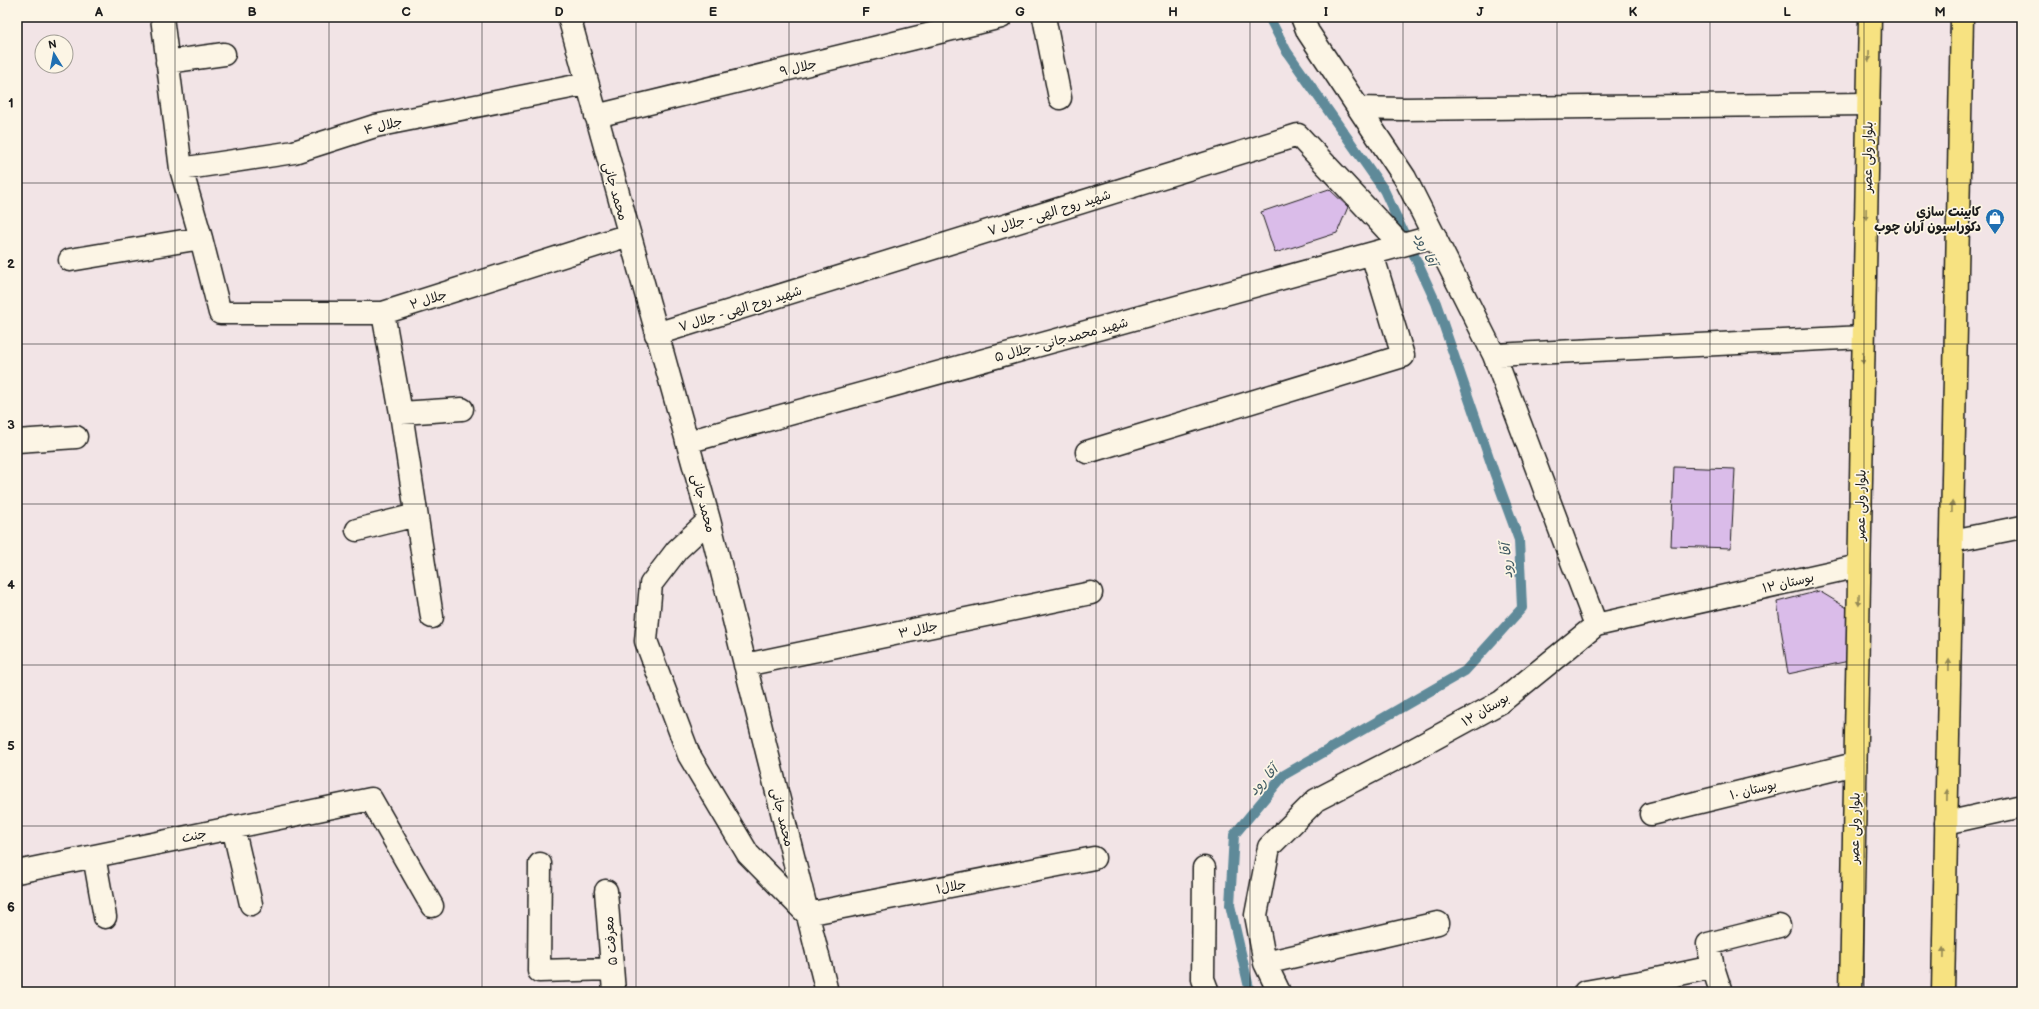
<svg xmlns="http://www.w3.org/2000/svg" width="2039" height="1009" viewBox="0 0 2039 1009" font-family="'Balsamiq Sans','Playpen Sans Arabic',sans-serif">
  <rect width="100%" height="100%" fill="#f2e4e6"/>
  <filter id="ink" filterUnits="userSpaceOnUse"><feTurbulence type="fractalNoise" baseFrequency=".025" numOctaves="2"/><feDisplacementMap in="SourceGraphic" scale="8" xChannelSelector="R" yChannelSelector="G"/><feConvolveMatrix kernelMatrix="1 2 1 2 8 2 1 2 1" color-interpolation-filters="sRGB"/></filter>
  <g filter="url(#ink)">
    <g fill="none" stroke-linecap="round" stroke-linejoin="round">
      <path stroke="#5f8a99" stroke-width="10" d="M1250,992L1230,905L1234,835L1284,775L1465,671L1522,608L1519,540L1494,472L1436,303L1384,190L1287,52L1269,17"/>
    </g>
    <path fill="#dabce9" stroke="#1c1c1c" d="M1329,189L1348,207L1337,233L1275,253L1261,212Z
      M1674,467L1735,469L1731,548L1671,546Z
      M1819,591L1849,609V661L1788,674L1777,602Z"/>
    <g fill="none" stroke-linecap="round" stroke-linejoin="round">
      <g stroke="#1c1c1c" stroke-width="25">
        <path id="minor" d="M162,17L181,169L201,238L220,313H383L629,235
          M569,17L709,520L827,992
          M1044,17L1060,98
          M1302,17L1308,32L1405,178L1494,355L1596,625
          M167,62L224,54
          M1359,108L1403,109L1868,104
          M596,116L1001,17
          M181,169L294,152L375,126L586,84
          M70,260L201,238
          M383,313L401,413L432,617
          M656,334L1298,135L1401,245
          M1494,355L1863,337
          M401,413L462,409
          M17,441L76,437
          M687,442L1435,236
          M1087,452L1403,356L1372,254
          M709,520L677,550L651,584L646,641L689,755L748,854L807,914L1094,858
          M357,530L416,515
          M1952,541L2022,527
          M745,665L1091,593
          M1651,814L1855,764
          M1946,823L2022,806
          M233,827L251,904
          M94,856L105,917
          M540,864L539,971L612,969
          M1204,868L1203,979L1208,992
          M17,872L371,799L432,906
          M606,891L614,992
          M1265,963L1438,923
          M1713,967L1721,992
          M1279,992L1265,963L1256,915L1269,847L1316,800L1413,750L1501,702L1596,625L1859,566
          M1585,992L1647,981L1713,967L1708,944L1779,926"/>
      </g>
      <g stroke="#1c1c1c" stroke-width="25">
        <path id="primary" d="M1851,992L1870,17
          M1943,992L1962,17"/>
      </g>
      <use href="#minor" stroke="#fcf5e5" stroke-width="22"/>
      <use href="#primary" stroke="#f7e281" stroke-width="22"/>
    </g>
    <defs><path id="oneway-solid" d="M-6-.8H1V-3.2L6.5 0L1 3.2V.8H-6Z"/></defs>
    <g fill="#948954">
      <use href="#oneway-solid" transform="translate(1869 56) rotate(91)"/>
      <use href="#oneway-solid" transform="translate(1866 214) rotate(91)"/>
      <use href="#oneway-solid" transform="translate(1863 358) rotate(91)"/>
      <use href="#oneway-solid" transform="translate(1952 507) rotate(-89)"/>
      <use href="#oneway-solid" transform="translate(1859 600) rotate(91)"/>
      <use href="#oneway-solid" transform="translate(1949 665) rotate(-89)"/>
      <use href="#oneway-solid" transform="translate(1947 795) rotate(-89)"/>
      <use href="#oneway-solid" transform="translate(1944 953) rotate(-89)"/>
    </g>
  </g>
  <path fill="none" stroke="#1c1c1c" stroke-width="1" stroke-opacity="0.55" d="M175,17V992M329,17V992M482,17V992M636,17V992M789,17V992M943,17V992M1096,17V992M1250,17V992M1403,17V992M1557,17V992M1710,17V992M1864,17V992M17,183H2022M17,344H2022M17,504H2022M17,665H2022M17,826H2022"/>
  <defs>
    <g id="shop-pin" transform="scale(1)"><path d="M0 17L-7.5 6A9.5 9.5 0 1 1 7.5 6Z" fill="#1f6fb2" stroke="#fcf5e5"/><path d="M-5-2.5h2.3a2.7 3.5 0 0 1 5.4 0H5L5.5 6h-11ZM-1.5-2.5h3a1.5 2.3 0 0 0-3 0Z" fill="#fff"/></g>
  </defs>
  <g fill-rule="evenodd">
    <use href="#shop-pin" x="1995" y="218"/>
  </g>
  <g text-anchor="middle" stroke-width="3.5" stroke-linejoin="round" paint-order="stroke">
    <g font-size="13" fill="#1c1c1c" stroke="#fcf5e5">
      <text transform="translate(798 67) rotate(-14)" y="5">جلال ۹</text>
      <text transform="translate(383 125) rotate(-14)" y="5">جلال ۴</text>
      <text transform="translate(1867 157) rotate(-89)" y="5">بلوار ولی عصر</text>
      <text transform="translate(616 191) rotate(74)" y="5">محمد جانی</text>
      <text transform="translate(1049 212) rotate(-17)" y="5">شهید روح الهی - جلال ۷</text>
      <text transform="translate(428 299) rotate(-18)" y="5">جلال ۲</text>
      <text transform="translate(740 308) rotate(-17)" y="5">شهید روح الهی - جلال ۷</text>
      <text transform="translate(1061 339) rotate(-15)" y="5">شهید محمدجانی - جلال ۵</text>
      <text transform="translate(704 503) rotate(75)" y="5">محمد جانی</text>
      <text transform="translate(1860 505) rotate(-89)" y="5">بلوار ولی عصر</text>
      <text transform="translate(1788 582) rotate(-13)" y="5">بوستان ۱۲</text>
      <text transform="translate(918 629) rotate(-12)" y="5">جلال ۳</text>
      <text transform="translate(1485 709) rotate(-31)" y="5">بوستان ۱۲</text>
      <text transform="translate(1753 789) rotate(-14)" y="5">بوستان ۱۰</text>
      <text transform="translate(783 817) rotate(76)" y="5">محمد جانی</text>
      <text transform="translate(1854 828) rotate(-89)" y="5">بلوار ولی عصر</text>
      <text transform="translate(194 835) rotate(-12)" y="5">جنت</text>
      <text transform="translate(951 886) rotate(-11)" y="5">جلال۱</text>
      <text transform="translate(610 941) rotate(-95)" y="5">معرفت ۵</text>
    </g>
    <g font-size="13" font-weight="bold" fill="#1c1c1c" stroke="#fcf5e5" text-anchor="end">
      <text x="1981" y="216">کابینت سازی<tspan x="1981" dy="15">دکوراسیون آران چوب</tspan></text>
    </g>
    <g font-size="14" font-style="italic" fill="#435c65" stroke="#fcf5e5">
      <text transform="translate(1426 249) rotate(65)" y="5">آقا رود</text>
      <text transform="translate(1506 561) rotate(-94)" y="5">آقا رود</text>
      <text transform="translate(1263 780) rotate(-47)" y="5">آقا رود</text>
    </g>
  </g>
  <rect width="2039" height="1009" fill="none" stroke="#fcf5e5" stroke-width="44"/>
  <g transform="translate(54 54) rotate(350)"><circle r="19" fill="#fcf5e5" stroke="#a29e95"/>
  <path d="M0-3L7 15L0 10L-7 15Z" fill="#1f6fb2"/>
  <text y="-6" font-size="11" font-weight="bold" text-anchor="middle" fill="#1c1c1c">N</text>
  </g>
  <rect x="22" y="22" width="1995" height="965" fill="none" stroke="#1c1c1c" stroke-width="1.5"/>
  <g font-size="13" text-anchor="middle" font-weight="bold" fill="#1c1c1c">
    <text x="99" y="16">A</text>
    <text x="252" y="16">B</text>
    <text x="406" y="16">C</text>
    <text x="559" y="16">D</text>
    <text x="713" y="16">E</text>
    <text x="866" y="16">F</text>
    <text x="1020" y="16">G</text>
    <text x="1173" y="16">H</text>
    <text x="1326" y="16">I</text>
    <text x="1480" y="16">J</text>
    <text x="1633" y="16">K</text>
    <text x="1787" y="16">L</text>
    <text x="1940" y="16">M</text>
    <text x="11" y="107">1</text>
    <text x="11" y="268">2</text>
    <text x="11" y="429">3</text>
    <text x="11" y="589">4</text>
    <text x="11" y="750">5</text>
    <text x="11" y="911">6</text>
  </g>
</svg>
